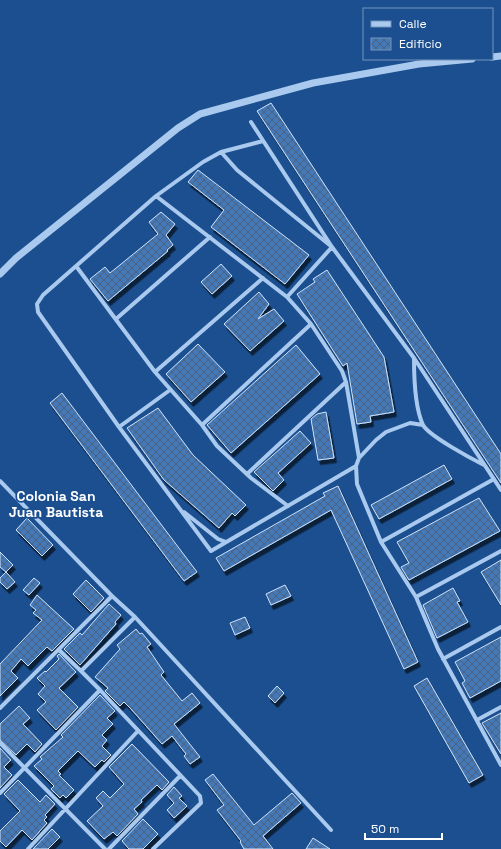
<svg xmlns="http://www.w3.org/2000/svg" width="501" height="849" viewBox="0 0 501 849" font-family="'Space Grotesk',sans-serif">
  <defs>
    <pattern id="building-cross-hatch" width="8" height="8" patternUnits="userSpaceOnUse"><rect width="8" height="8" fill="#4478b7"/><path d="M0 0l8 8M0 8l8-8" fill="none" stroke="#486282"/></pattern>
    <filter id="shadow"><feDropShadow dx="2.5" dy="4.5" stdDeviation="0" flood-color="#0009"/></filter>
  </defs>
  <rect width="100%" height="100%" fill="#1b4f8f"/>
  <path fill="url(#building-cross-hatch)" stroke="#cfe3fa" filter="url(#shadow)" d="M271,103L501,454V483L257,111Z
    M198,170L309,255L285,284L211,227L224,210L188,182Z
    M161,212L175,224L166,235L173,245L167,250L168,251L108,301L90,279L105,267L110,273L158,234L149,222Z
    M221,264L232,276L212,294L201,282Z
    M327,270L384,357L394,412L370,416L371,422L357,424L347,363L343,366L297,294L315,282L313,279Z
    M259,292L269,304L258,319L274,309L284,321L250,351L224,324Z
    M198,344L225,372L191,402L166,374Z
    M296,345L320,374L231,453L207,425Z
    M62,393L197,572L184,581L50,403Z
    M158,408L193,455L246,505L235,516L232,513L219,528L164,480L127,428Z
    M326,412L334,458L318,460L311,419L317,414Z
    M300,431L311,443L278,473L284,480L273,491L254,472Z
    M444,465L452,479L379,519L371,505Z
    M338,486L418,662L404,669L331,510L224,571L216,558L325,496L323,493Z
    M479,498L500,531L409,580L401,567L409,563L397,542Z
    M27,518L53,545L42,556L16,530Z
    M0,552L13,565L6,572L0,567Z
    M501,560V605L481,572Z
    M6,572L15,582L7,589L0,582V578Z
    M34,578L40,583L29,595L23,590Z
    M86,580L104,598L91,612L73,594Z
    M285,585L291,596L271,605L266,594Z
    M453,588L460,601L457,602L468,622L437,638L423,605Z
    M37,595L74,629L52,651L47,647L28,666L21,659L11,671L18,678L0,696V664L42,620L33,613L36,610L30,605Z
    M109,604L121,615L115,622L116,624L80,665L64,649L80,633L82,635Z
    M245,617L250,628L235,635L230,623Z
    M136,629L140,634L142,633L151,644L147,647L164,672L161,675L182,701L192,693L200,703L174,724L200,757L190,764L184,756L186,754L172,736L162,744L131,709L124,702L120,706L105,691L108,688L95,677L120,649L117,645Z
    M501,637V681L470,698L462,683L465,681L455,662Z
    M59,654L76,672L59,688L78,707L56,730L37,710L46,702L38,694L45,686L37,678L45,671L46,672L59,659L57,656Z
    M427,678L483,775L469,783L414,686Z
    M277,686L284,693L275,703L268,696Z
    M100,695L115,711L107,718L113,724L102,735L107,740L102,746L111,755L104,762L102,760L95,767L78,751L58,771L61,774L59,775L74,790L66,798L63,795L60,798L51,789L54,786L34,766L42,759L40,757L63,737L61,735Z
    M19,706L30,718L23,724L42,744L35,752L27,744L16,755L0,740V724Z
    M501,713V754L482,723Z
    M132,744L169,782L162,790L157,785L141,800L142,802L134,809L138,814L117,836L113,832L104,839L87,821L103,806L96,798L103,791L110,798L124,784L109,767Z
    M0,748L11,760L4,767L12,775L0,788Z
    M213,774L254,825L292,793L301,803L263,836L273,849H244L240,842L241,841L217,810L224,805L205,780Z
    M18,780L40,802L46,795L55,804L45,815L47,817L44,820L47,823L32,840L22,830L6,847L0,841V831L20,811L4,794Z
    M174,787L182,796L179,798L187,806L174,818L167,810L174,803L167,795Z
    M143,819L158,834L143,849H129L122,841Z
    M52,829L60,837L48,849H33Z
    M313,838L330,849H306Z"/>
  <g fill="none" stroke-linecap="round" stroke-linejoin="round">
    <path stroke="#a9c9ee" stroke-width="4" d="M251,122L332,247L414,358L501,490
      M263,141L221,152L203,162L156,196L43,295L37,304L38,312L119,427L211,551L356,466
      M221,152L237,170L332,247L287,297
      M156,196L287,297L311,324L342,371L346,382L359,458
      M76,266L155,372L202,425L217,446L251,478L288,506
      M116,319L210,237
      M414,359C414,378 415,408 423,425C429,436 472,459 484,465
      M155,372L263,278
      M202,425L311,324
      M423,425L410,423L386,432L376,440L359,458L356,466L357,484L381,542L416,597L438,649L501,765
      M119,427L170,390
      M247,474L346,382
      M0,481L112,596L135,617L331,830
      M184,512L218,539L226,542
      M381,542L494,479
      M416,597L501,551
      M59,650L81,671
      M443,659L501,627
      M100,690L200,796L201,803L153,849
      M0,708L112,596
      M477,720L501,707
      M0,743L105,849
      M0,793L100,690L81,671L135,617
      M28,849L137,732
      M109,849L180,776"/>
    <path stroke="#a9c9ee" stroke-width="7" d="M492,57L501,56
      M0,274L16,258L178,128L200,114L313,83L419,64L472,59"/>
  </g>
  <g text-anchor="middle" stroke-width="3.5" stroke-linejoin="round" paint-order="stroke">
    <g font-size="14" font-weight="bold" fill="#fff" stroke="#1b4f8f">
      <text x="56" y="501">Colonia San<tspan x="56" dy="16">Juan Bautista</tspan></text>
    </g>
  </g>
  <rect x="363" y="8" width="130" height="52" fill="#1b4f8f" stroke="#7695bc"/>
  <rect x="371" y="21" width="20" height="6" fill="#a9c9ee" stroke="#7695bc"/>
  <text x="399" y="28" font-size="12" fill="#ffffff">Calle</text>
  <rect x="371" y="38" width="20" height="12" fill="url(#building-cross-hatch)" stroke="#7695bc"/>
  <text x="399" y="48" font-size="12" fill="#ffffff">Edificio</text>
  <path d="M365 833v6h77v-6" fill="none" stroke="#ffffff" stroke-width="2"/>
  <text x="371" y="833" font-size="12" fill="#ffffff" stroke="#1b4f8f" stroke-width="3" paint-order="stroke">50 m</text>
</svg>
